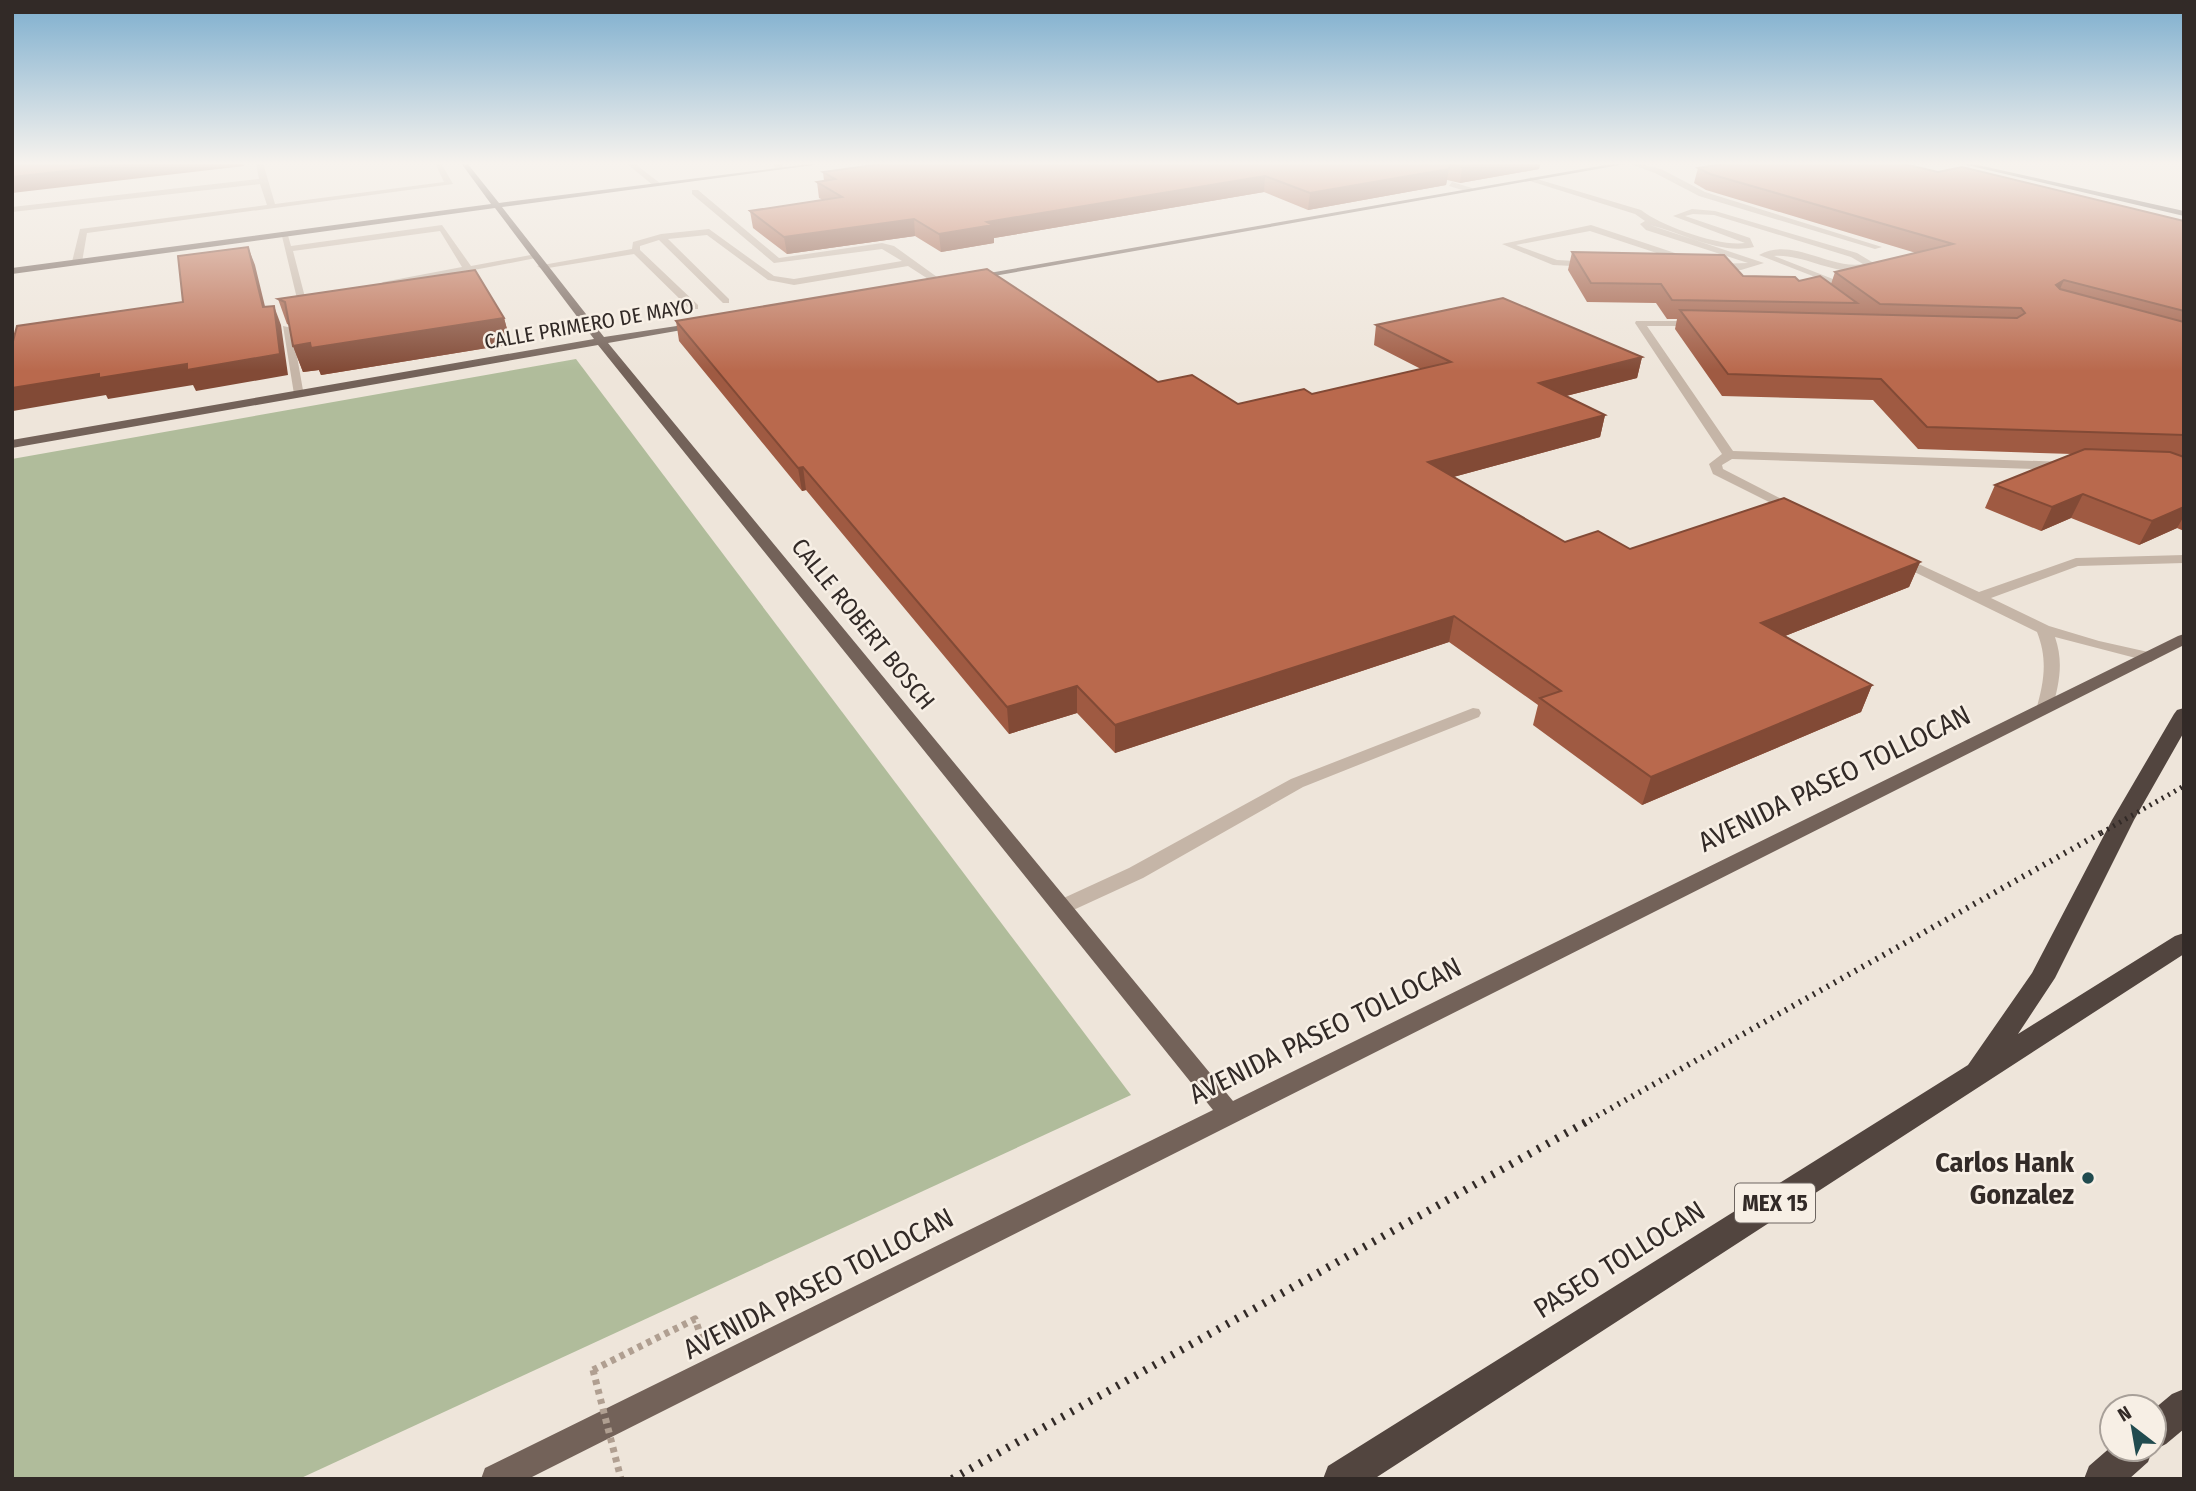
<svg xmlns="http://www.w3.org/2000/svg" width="2196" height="1491" viewBox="0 0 2196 1491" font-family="'Fira Sans Condensed',sans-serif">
  <rect width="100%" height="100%" fill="#eee5da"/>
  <path fill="#b0bc9b" d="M576,359L1131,1095L299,1479H12V459Z"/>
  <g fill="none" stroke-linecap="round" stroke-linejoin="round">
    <path stroke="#b09f91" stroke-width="7" stroke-dasharray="5 5" stroke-linecap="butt" d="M593,1370L695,1319L702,1339"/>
    <path fill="#c5b5a7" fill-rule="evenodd" d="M256,163H263L275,204L444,182L435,163H441L453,184L87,233L82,262L77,265L72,262L80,229L267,205L260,184L12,212V207L259,179Z
      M626,163H634L661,184L654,186Z
      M772,163H779L784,167L777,169Z
      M1627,163H1637L1661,169L1705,192L1882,247L1875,249L1699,196L1655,173Z
      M1530,177L1641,210C1661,226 1720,247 1745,243L1673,216L1692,209L1715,211L1857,253L1877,265C1846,284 1807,253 1774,256L1838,281L1836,286L1815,290V286L1828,282L1759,255C1791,236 1830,270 1863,264L1851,257L1714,215L1693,214L1685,216L1750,238L1754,247C1720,255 1683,233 1650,225L1764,263L1741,270L1711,269L1709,267L1714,264L1748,263L1646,230L1640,224L1645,221L1635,214L1530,181Z
      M1452,182L1472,188L1473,190L1469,192L1449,186Z
      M692,190H698L779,258L882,243L894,246L944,282L936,284L908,266L794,285L768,280L707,235L668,239L729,299V303H723L659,240L640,246V250L698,305V309H690L634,254L542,269L537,266L632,249L633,242L661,234L709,229L774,276L794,279L902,261L882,249L774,263L692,194Z
      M442,225L471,266L536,254L541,257L386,287L381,284L383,282L462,267L440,231L293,251L306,301L308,305L320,309L315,312L299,307L281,232H287L291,246Z
      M1591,225L1693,259L1695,261L1687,263L1590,231L1516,245L1557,260L1594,262V266L1591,267L1553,265L1502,244Z
      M1636,321H1705L1706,323L1701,326H1647L1733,451L2068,462L2074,466L2068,470L1732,459L1722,465L1723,469L1803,510L1801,513H1791L1713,474L1709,464L1722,454L1635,323Z
      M283,326L292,328L304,396L294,394Z
      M1897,554L1979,592L2076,558L2184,555V563L2078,566L1991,598L2049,626L2099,641L2157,654L2159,657L2151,662L2055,637C2064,663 2059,684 2052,710L2044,715L2036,710C2044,682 2048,660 2037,632L1892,561V555Z
      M1473,708L1479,709L1481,713L1479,717L1303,787L1143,878L1069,912H1055L1052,907L1055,902L1129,868L1291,779Z"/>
    <path fill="#736259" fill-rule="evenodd" d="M461,163H467L499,203L817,163L814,165L502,207L604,337L703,322V326L699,327L608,343L1233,1101L2178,636L2184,634V645L528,1479H481L485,1468L1213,1110L598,345L12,448V440L594,339L495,208L12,274V268L491,204Z
      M1617,163H1631L971,280L966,277Z
      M1958,163H1969L2184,211V216Z"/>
    <path fill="#52453f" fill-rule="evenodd" d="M2184,708V732L2134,820L2055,978L2018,1034L2175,936L2184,933V954L1374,1479H1323L1328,1466L1968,1065L2032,973L2112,820L2174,714L2177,710Z
      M2184,1389V1429L2166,1444L2154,1450L2153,1449L2148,1462L2129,1479H2084L2089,1466L2112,1446V1449H2154V1409L2172,1394Z"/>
    <path stroke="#322a27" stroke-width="5" stroke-dasharray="2 5" stroke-linecap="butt" d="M2101,833L2184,786"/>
    <path stroke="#322a27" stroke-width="6" stroke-dasharray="2 6" stroke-linecap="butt" d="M1583,1124L2104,831"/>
    <path stroke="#322a27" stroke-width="8" stroke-dasharray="2.5 8" stroke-linecap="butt" d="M952,1479L1586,1122"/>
    <path stroke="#b09f91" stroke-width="7" stroke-dasharray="5 5" stroke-linecap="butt" d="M593,1370L621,1479"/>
  </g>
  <path fill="#9f5a42" d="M888,163H1540L1539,169L1460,183L1447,180L1446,185L1308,210L1264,192L994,238V243L941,252L915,236L787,254L753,228L750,211L823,200L819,198L817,182L824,181L823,172Z
    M1698,168L1938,172L2184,221V531L2177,528L2139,545L2071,518L2041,531L1985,508L1995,485L2072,454L1918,449L1873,400L1722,396L1675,329L1677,319H1667L1656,303L1587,302L1568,270L1572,252L1743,276L1831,284L1835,272L1916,253L1706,190L1694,183Z
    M278,299L504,318L511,344L321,375L319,370L303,372L293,346L289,325L287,324Z
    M676,321L1158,382L1238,404L1312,394L1421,369L1374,345L1376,325L1642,357L1637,378L1566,396L1605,415L1600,437L1453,477L1565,542L1630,549L1920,562L1909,587L1785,636L1872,685L1861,712L1642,805L1533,725L1538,705L1449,642L1115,753L1077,713L1009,734L806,490L802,491L679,341Z"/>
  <path fill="#824a36" d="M137,163H243L244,166L12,193V177Z
    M1488,163H1540L1539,169L1460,183L1462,167Z
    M1450,164L1446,185L1308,210L1310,193Z
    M1265,176L1264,192L994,238V243L941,252L939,234L987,222Z
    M914,219L915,236L787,254L784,237Z
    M248,247L255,265L270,327L263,307Z
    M2064,280L2056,298V285Z
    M274,306L281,325L288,375L196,391L193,385L108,399L106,395L13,411L12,410V388L99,374L187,364Z
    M504,318L511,344L321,375L319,370L303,372L293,346Z
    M1642,357L1637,378L1534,404L1539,383Z
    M1605,415L1600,437L1424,485L1428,462Z
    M803,467L806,490L802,491L798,468Z
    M2083,494L2071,518L2041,531L2052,507Z
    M2184,507V516L2177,528L2139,545L2152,521Z
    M1920,562L1909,587L1752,649L1761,623Z
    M1454,616L1449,642L1115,753V725Z
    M1872,685L1861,712L1642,805L1651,777Z
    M1077,686V713L1009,734L1007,707Z"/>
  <path fill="#b9694d" stroke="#824a36" stroke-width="2" d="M12,163H137L12,177Z
    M888,163H1420L1424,164L1430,163H1488L1462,167L1450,164L1449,169L1310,193L1265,176L987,222L993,225L939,234L914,219L784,237L750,211L842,197L817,182L835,179L823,172Z
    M1728,163H1900L1938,172L1962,167L2184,221V311L2064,280L2056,285L2060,289L2184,322V435L1927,427L1881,379L1728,374L1680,310L2017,318L2025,313L2021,308L1880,304L1835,272L1953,244L1710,174L1698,168Z
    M248,247L263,307L274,306L280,354L187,370V364L99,378V374L12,388V345L17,326L183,302L178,256Z
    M1572,252L1724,255L1743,276L1795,277L1799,281L1820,276L1857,303L1672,300L1661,284L1591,283Z
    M987,269L1158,382L1192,375L1238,404L1304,389L1312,394L1451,362L1376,325L1503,298L1642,357L1539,383L1605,415L1428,462L1565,542L1598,531L1630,549L1784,498L1920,562L1761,623L1872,685L1651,777L1540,698L1561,691L1454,616L1115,725L1077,686L1007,707L803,467L798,468L676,321Z
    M475,270L504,318L311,348L310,343L293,346L285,302L278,299Z
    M2085,449L2170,452L2184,457V507L2152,521L2083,494L2052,507L1995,485Z"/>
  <linearGradient id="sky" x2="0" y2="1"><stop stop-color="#7daece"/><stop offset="0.44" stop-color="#f7f3ee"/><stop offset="1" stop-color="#f7f3ee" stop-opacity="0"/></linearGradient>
  <rect width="2196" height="371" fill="url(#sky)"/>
  <circle fill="#214b4f" stroke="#f7efe5" stroke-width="2.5" cx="2088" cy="1178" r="7"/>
  <g text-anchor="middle" stroke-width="5" stroke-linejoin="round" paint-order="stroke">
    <g font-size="21" fill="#322a27" stroke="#f7efe5">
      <text transform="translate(589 324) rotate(-10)" y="7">CALLE PRIMERO DE MAYO</text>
    </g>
    <rect fill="#f7efe5" stroke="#6d6560" stroke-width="2" x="1735" y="1183.5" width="80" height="39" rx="5"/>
    <g font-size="23" font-weight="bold" fill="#322a27">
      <text x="1775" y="1211">MEX 15</text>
    </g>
    <g font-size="24" fill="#322a27" stroke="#f7efe5">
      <text transform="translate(863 624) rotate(51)" y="8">CALLE ROBERT BOSCH</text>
    </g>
    <g font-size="28" fill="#322a27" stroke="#f7efe5">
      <text transform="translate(1834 778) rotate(-26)" y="10">AVENIDA PASEO TOLLOCAN</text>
      <text transform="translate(1325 1030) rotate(-26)" y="10">AVENIDA PASEO TOLLOCAN</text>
      <text transform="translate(1619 1259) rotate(-32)" y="10">PASEO TOLLOCAN</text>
      <text transform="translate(818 1283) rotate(-27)" y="10">AVENIDA PASEO TOLLOCAN</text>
    </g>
    <g font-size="28" font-weight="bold" fill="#322a27" stroke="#f7efe5" text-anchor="end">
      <text x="2074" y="1172">Carlos Hank<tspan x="2074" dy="32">Gonzalez</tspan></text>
    </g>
  </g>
  <rect width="2196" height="1491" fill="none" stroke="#322a27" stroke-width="28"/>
  <g transform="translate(2133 1428) rotate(329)"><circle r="33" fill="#f7efe5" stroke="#a8a099" stroke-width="2"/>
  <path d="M0-5L12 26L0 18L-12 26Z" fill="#214b4f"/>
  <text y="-10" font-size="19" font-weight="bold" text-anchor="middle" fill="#322a27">N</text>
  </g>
</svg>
